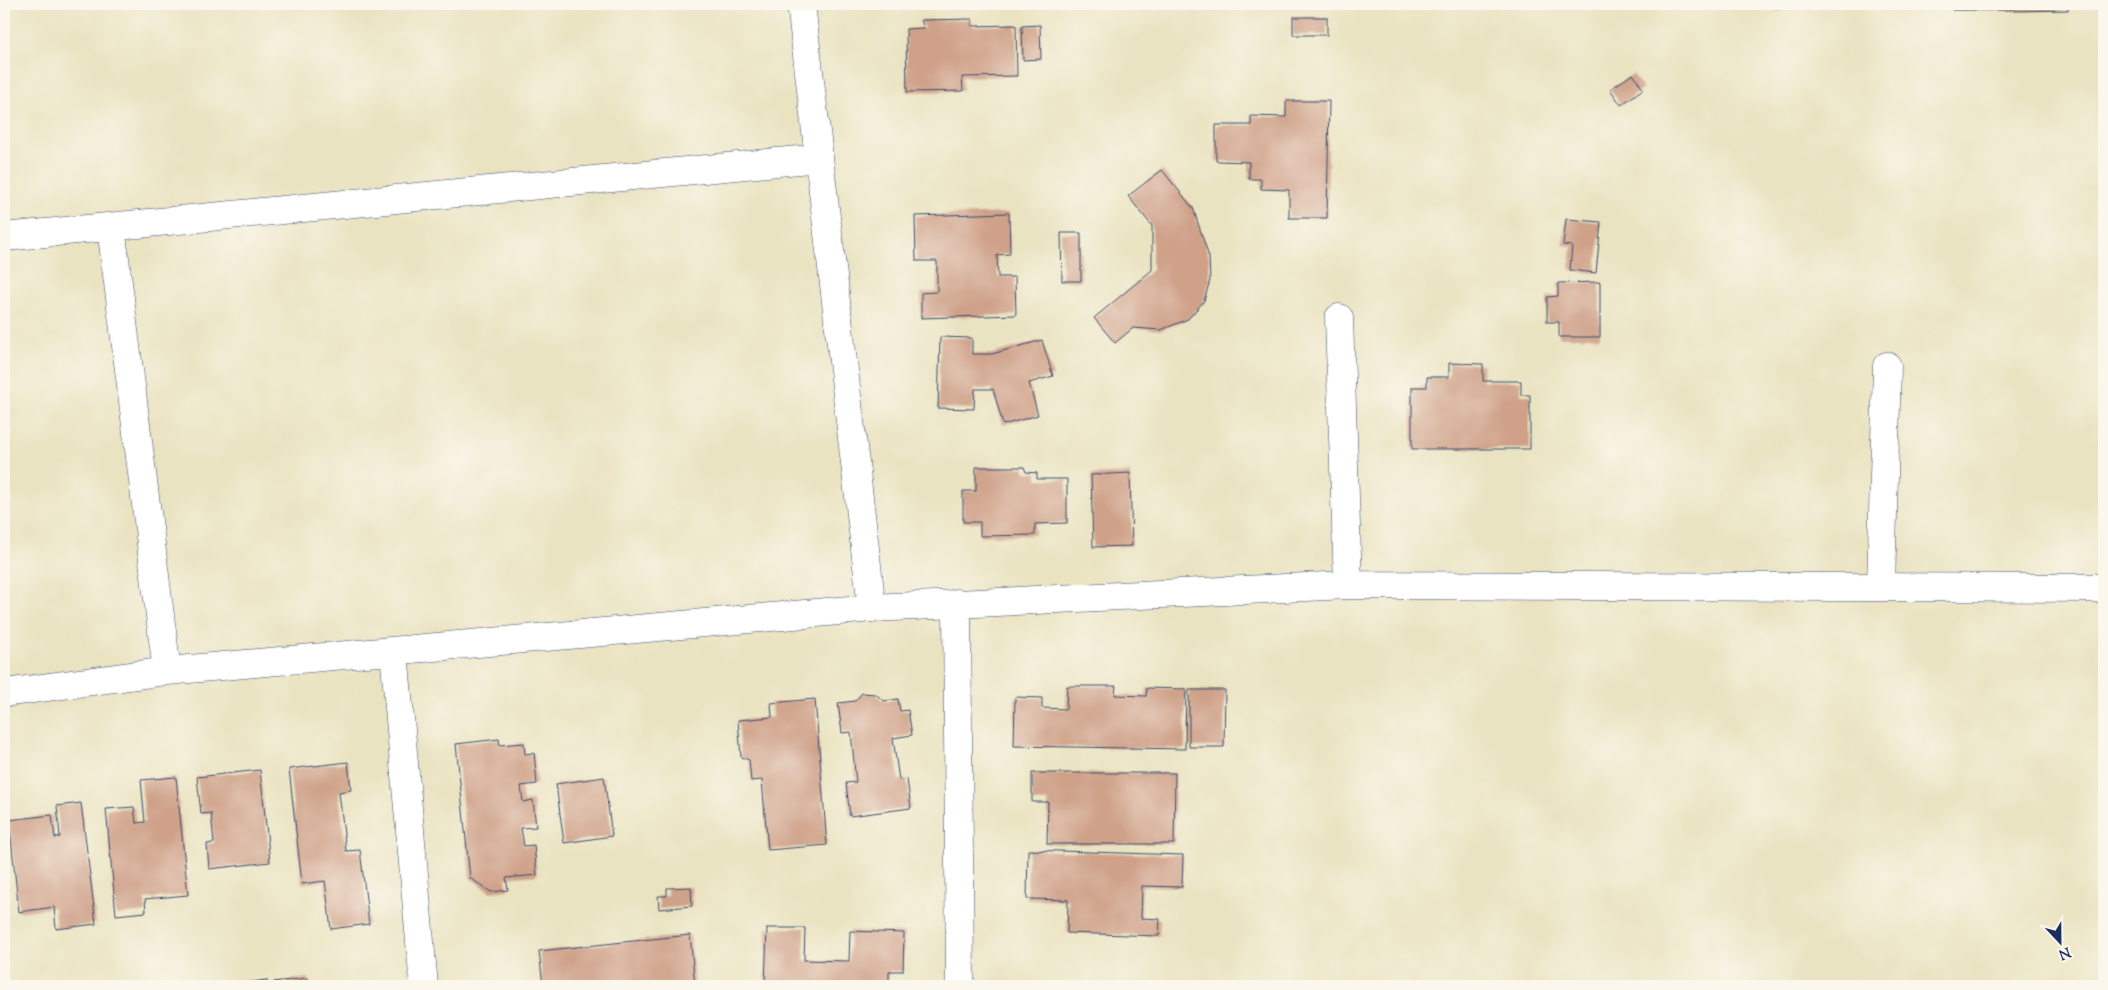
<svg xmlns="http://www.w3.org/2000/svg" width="2108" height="990" viewBox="0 0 2108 990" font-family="'Sorts Mill Goudy',serif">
  <rect width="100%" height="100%" fill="#fbf7ec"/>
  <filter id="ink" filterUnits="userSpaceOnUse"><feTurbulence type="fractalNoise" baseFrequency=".02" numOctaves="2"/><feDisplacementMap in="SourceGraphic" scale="10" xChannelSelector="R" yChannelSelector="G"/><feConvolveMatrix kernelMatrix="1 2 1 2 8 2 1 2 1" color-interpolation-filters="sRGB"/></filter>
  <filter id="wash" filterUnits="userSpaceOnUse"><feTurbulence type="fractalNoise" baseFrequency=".0096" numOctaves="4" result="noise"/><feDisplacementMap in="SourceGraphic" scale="20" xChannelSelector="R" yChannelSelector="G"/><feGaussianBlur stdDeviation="1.12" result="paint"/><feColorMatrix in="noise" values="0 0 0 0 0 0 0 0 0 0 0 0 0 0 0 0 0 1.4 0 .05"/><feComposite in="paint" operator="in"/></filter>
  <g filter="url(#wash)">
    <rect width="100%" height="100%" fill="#eae3c1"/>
    <g id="blocks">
      <path fill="#cfa189" d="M1772,4H1797V8H1772Z
        M1952,4H2011V10H1952Z
        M2014,4H2068V10L2014,11Z
        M1293,17H1327V35H1293Z
        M972,19V26L1016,25L1017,76L962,77L963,91L907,92L906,29L924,28L921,20Z
        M1040,25L1041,59L1023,60L1022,26Z
        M1633,74L1643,89L1621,105L1610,89Z
        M1286,101H1329L1327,218H1289V190L1261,189V179H1249V162L1216,161V125H1251V116L1286,117Z
        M1162,170L1193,208L1209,257L1210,280L1204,301L1188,319L1161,330L1133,328L1115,343L1094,318L1152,270V226L1128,196Z
        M1009,213L1010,254L997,255L998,277H1015L1016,315L921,318V293L937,292V261H916L915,216Z
        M1566,219L1601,222L1596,273L1570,270L1572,246L1563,245Z
        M1061,233H1081V281H1062Z
        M1600,282V337H1559V322H1547V297L1558,296V283Z
        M940,337L972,338V354H992L1042,340L1053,376L1029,383L1038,415L1003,425L993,389H975L974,409L938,408Z
        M1449,363L1483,364V381H1521V395H1530V449H1412V387H1427V377H1449Z
        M976,467H1024L1026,472L1037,473V479H1067V523L1035,524V535L980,536V522H963V491H976Z
        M1130,473L1132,546L1093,547L1091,475Z
        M1067,686H1116L1115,695L1146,696L1147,688L1186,689L1185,749L1014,746L1015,697L1042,698V708L1066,709Z
        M1189,690H1225L1224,747H1189Z
        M862,693L876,694L883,701L898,699L900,711L908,710L912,735L893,738L899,780L907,779L911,808L850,816L846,783L856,782L851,732L842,733L838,703L855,701Z
        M815,699L827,845L768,850L762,780L751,781L749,760L741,757L738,720L772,717L771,703Z
        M499,739L500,745L524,743L525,754L534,753L537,784L521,786L523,802L533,800L536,827L521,828L524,846L534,845L537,875L506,878L508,890L491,892L470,878L456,744Z
        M348,762L351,790L339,792L346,851L360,850L369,924L331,929L325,881L302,884L289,769Z
        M260,770L270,862L209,869L207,844L214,843L211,813L201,814L197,777Z
        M1032,773H1175L1174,844H1047L1048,802H1032Z
        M176,777L188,895L145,899L146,912L116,915L106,809L134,807L136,823L145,822L141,780Z
        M604,777L612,836L564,843L556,784Z
        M81,803L96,924L56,929L54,907L19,912L9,820L52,815L55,838L60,837L57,806Z
        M1028,850L1183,855L1182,887L1142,886L1141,918L1160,919L1159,936L1067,933L1068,900L1027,899Z
        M691,887L692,906L659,909L658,896H667V888Z
        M767,928H805L804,960L849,961L850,931L904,933L903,971H889V986H765Z
        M690,935L695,986H543L539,951Z
        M308,978L309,986H275L274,982Z
        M267,980L268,986H243V983Z"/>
    </g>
  </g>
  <g filter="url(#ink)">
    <use href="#blocks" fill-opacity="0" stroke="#3a4a6d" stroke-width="1"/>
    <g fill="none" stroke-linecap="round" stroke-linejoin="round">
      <g stroke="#3a4a6d" stroke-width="29">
        <path id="minor" d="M801,4L872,608
          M111,227L167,671
          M4,237L819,158
          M1339,318L1348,585
          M1881,587L1887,366
          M957,603L960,986
          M394,652L424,986
          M4,693L167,671L872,608L1348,585L2104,588"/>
      </g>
      <use href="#minor" stroke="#fff" stroke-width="28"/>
    </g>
  </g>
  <rect width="2108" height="990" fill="none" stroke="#fbf7ec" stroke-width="20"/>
  <g transform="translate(2060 942) rotate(158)" stroke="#fbf7ec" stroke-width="4" paint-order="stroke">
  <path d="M0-4L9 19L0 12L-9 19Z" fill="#1b2f5e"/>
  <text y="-8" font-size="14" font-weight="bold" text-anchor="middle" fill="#1b2f5e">N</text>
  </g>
</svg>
